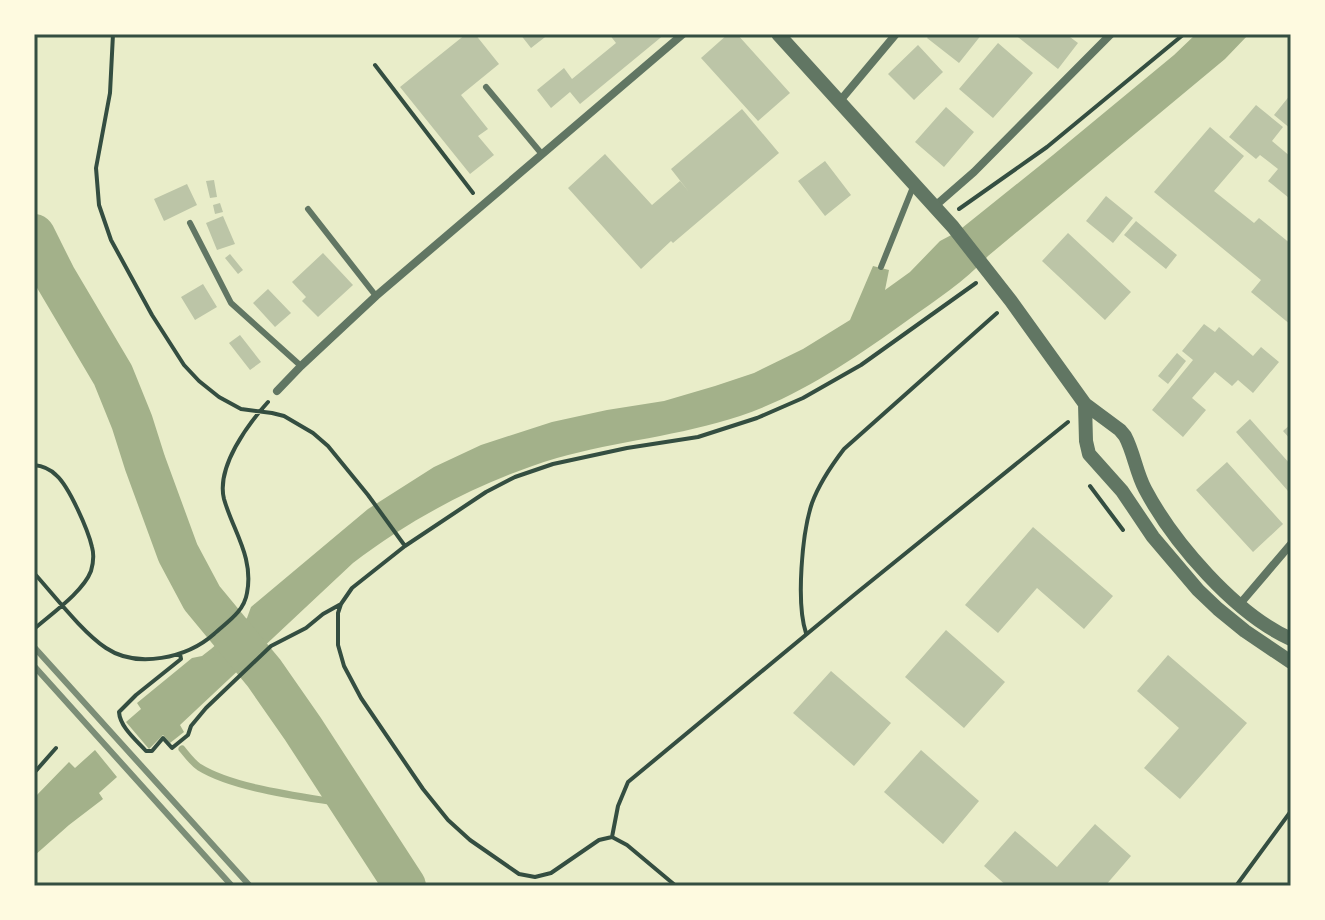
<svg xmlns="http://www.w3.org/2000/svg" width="1325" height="920" viewBox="0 0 1325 920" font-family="Mulish,sans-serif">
  <rect width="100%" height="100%" fill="#e9edc9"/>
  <path fill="#a3b18a" d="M1196,34H1249L1225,59L988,256C964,282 936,300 908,320C855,358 802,395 740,416C680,436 617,441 557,458C484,480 413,517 353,563L180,725L184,732L170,743L163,735L149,749L126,722L141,709L137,703L192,658L202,656L211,649L247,618L251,607L368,509L434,467L481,445L552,422L607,410L664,401L715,386L754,373L803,349L850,320L873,266L889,270L885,290L910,272L940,241L957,232L1053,155L1174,55Z
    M95,750L117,777L99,793L103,799L69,825L34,856V798L69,762L75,768Z"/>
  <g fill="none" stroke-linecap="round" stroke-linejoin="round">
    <path stroke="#a3b18a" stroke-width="7" d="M182,749C187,755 192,762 199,767C236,790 308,797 352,805"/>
    <path stroke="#a3b18a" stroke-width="42" d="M34,235L55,277L113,375L132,422L145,463L178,553L202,598L264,673L303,729L405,886"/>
  </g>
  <path fill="#bcc5a7" d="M466,34H475L499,64L461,95L488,129L478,136L494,155L470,174L400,87Z
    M520,34H549L531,48Z
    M609,34H665L580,104L570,92L551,108L537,90L564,68L572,79L616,43Z
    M728,34H737L790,93L758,121L701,58Z
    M930,34H982L959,63L927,38Z
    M1014,34H1066L1078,43L1058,69Z
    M998,43L1033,73L993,118L959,89Z
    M918,45L943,72L914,100L888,74Z
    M1291,94V129L1274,115Z
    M1256,105L1283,127L1272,141L1291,157V195L1289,198L1268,181L1278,169L1260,155L1256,159L1229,137Z
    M946,107L974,132L944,167L915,142Z
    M742,109L779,153L673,243L671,241L641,269L568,188L605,154L652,205L680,181L689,192L671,169Z
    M1210,127L1244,156L1214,191L1254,223L1259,218L1291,244V325L1251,292L1261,280L1154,192Z
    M825,161L851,195L825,216L798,181Z
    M214,180L217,197L210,198L206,181Z
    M187,184L197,205L164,221L154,199Z
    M1106,196L1133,218L1113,243L1086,221Z
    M220,203L223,212L215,214L213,205Z
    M223,216L235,244L217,250L206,223Z
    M1136,221L1177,255L1166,269L1124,235Z
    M1068,233L1131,292L1105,320L1042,261Z
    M323,253L353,285L318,317L302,301L306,297L292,282Z
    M230,254L243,270L238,274L225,258Z
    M203,284L217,307L195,320L181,297Z
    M268,289L291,313L275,327L253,303Z
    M1204,324L1215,332L1219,327L1253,356L1261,347L1279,362L1253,393L1238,380L1232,386L1215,372L1192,398L1206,410L1183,437L1152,410L1193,360L1182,351Z
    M240,335L261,362L250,370L229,343Z
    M1177,353L1186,361L1168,384L1158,376Z
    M1250,419L1291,465V488L1288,491L1236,432Z
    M1291,424V440L1283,431Z
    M1227,462L1283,524L1253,552L1196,490Z
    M1033,527L1113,596L1084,629L1037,588L998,633L965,605Z
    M946,630L1005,682L964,728L905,677Z
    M1168,655L1247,723L1180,799L1144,768L1179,728L1137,691Z
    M831,671L891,723L854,766L793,713Z
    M921,750L979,801L943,844L884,792Z
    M1095,824L1131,856L1105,886H1007L984,866L1015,831L1057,867Z"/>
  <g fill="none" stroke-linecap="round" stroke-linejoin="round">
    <path stroke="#344e41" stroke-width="4" d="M113,34L110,93L96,168L99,205L111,240L152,315L184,365L199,381L219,397L241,409L272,413L284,416L313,433L328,446L368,495L405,546
      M375,65L473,193
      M959,209L1047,147L1184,34
      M34,465C43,466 50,469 56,475C69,486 88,530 92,547C94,554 93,564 91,571C83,592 51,614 34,629
      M1090,486L1123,530
      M34,573C54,595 82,632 106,648C137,669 187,658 214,634C227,622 244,612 247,593C254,557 233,531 224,499C216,467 248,424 268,402
      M806,633C796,603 802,533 812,503C819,484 831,466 844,449L997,313
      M180,654L181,659L136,695L119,712C120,727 136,740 146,751H152L163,738L172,748L188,735L191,726L206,708L271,646L306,628L323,614L341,604
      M34,773L56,748
      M612,837L618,806L628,782L854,595L1068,422
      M676,886L627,845L612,837L599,840L551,873L535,877L519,874L470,840L448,820L423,789L361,698L344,666L338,645V613L341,604L352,588L405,546L486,492L515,477L553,464L627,448L698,437L757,418L803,398L861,365L976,283
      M1236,886L1291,811"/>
    <path stroke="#617663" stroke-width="6" d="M486,87L541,153
      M308,209L376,296
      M190,223L231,303L301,366
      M881,267L913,187"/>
    <path stroke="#617663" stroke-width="8" d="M839,102L896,34
      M935,206L974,172L1111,34
      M277,391L301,366L376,296L683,34
      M1239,605L1291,544"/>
    <path stroke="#617663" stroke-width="14" d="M778,34L953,227L1011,301L1085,404L1120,430L1125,436C1134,453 1136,472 1145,489C1173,542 1235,614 1291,639
      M1085,404L1086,441L1089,454L1122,491L1153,537L1198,590L1218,609L1245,631L1291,662"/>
    <path stroke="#7c8e77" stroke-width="6" d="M34,647L250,886
      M34,666L232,886"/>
  </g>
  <rect width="1325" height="920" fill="none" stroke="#fefae0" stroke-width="72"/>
  <rect x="36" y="36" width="1253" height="848" fill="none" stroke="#344e41" stroke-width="3"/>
</svg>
